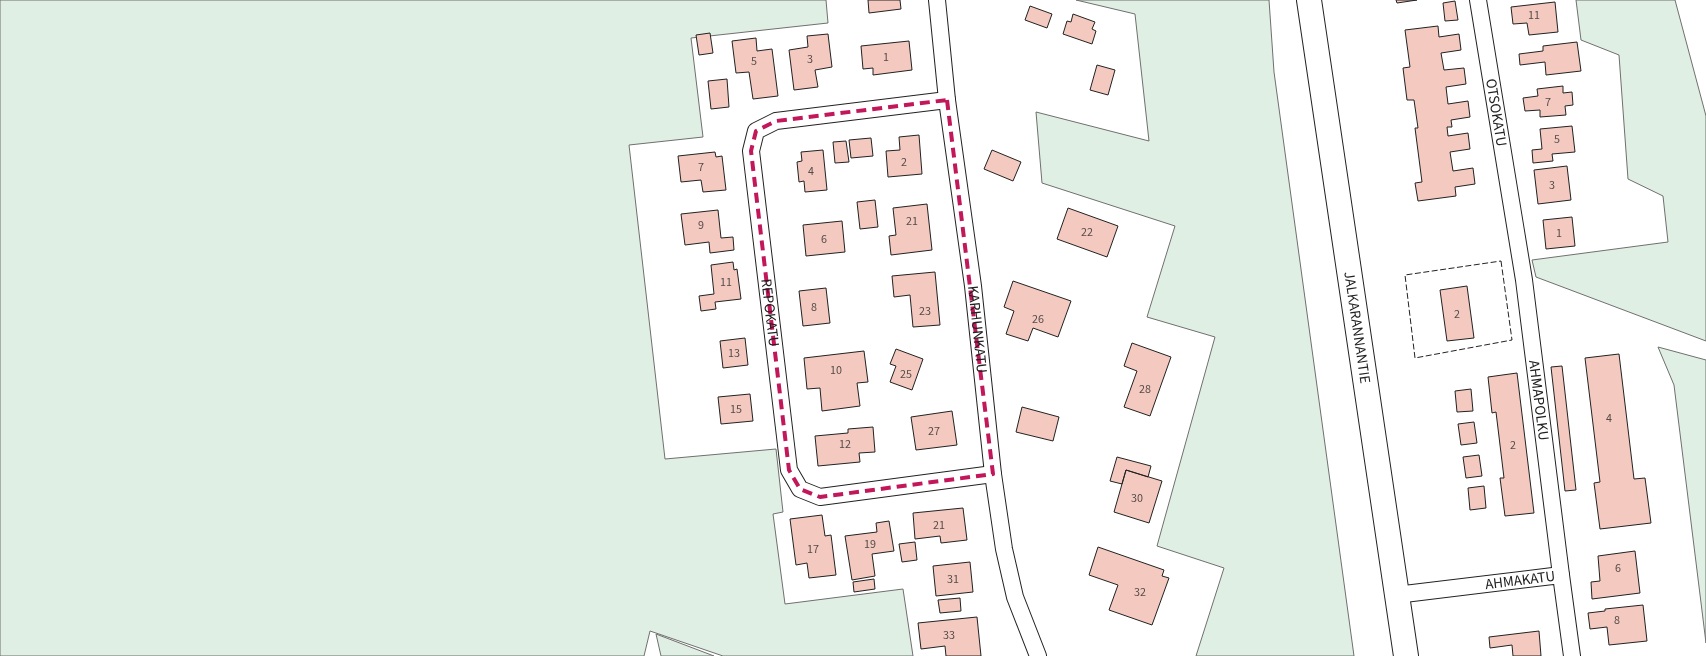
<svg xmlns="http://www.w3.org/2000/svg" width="1706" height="656" viewBox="0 0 1706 656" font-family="'Source Sans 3',sans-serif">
  <rect width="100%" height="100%" fill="#fff"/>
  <path fill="#e0efe3" stroke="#6f6f6f" d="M0,0H826L828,23L691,38L703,137L629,145L665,459L776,449L783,512L773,514L785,604L903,589L913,656H723L650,631L644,656H0Z
    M1076,0H1269L1274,72L1354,656H1196L1224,568L1157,546L1215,337L1147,317L1175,226L1042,183L1036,112L1149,141L1135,14Z
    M1576,0H1675L1706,116V341L1536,277L1532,260L1668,242L1663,196L1628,179L1619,55L1581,40Z
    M1658,347L1706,360V643L1674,385Z
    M656,634L714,656H661Z"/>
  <path fill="#f3c9c0" stroke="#222" d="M868,0H900L901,9L869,13Z
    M1396,0H1417L1397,3Z
    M1455,1L1458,20L1445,21L1443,3Z
    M1555,2L1558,32L1529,35L1527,23L1513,24L1511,7Z
    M1030,6L1052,14L1047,28L1025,20Z
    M1073,14L1095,22L1092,29L1096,31L1092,44L1063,34L1067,21L1071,22Z
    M1438,26L1439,37L1459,34L1461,50L1441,53L1444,70L1464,68L1466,84L1446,87L1448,104L1468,101L1470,117L1451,120L1452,127H1447L1448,136L1468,133L1470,149L1450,152L1453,171L1473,168L1475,184L1455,187L1456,196L1418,201L1415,183L1422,182L1415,128H1418L1414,100H1407L1403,68L1410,67L1405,30Z
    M710,33L713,53L699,55L696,35Z
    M828,34L832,67L815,70L818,87L794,90L789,50L808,47L807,36Z
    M756,38L757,51L772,49L778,96L753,99L749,72L736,73L732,41Z
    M909,41L912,70L873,75V68L863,69L861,46Z
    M1577,42L1581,71L1546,75L1545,62L1520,65L1519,54L1543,51V46Z
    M1097,65L1115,70L1108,95L1090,90Z
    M727,79L729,107L711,109L708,81Z
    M1563,86V93L1572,92L1573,105L1565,106L1566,115L1540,117V110L1525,111L1523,98L1538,96L1537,89Z
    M1572,126L1575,152L1552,154L1553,161L1533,163L1532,150L1542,149L1540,129Z
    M919,135L922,174L888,177L886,151L900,150L899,137Z
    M871,138L873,156L851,158L849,140Z
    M846,141L849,162L835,163L833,142Z
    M823,150L827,190L805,192L804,181L799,182L797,162L802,161L801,152Z
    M992,150L1021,162L1013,181L984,169Z
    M715,152L716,157L722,156L726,190L703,192L701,180L681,182L678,156Z
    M1567,166L1571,200L1538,204L1534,170Z
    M875,200L878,227L860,229L857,202Z
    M927,204L932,250L891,255L889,236L896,235L893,208Z
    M1068,208L1118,226L1107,257L1057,239Z
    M718,210L721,238L733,237L734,250L710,253L709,242L685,245L681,214Z
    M1572,217L1575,246L1546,249L1543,220Z
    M842,221L845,252L806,256L803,225Z
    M733,262L734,270L737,269L741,299L715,302L716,309L701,311L699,296L714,294L711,265Z
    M935,272L940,325L913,327L910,295L894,297L892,276Z
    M1013,281L1071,301L1058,337L1033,328L1028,341L1006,334L1014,311L1004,307Z
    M1467,286L1474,338L1447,341L1440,290Z
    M826,288L830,323L803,326L799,291Z
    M745,338L748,365L723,368L720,341Z
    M1132,343L1171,357L1150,416L1124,407L1137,371L1124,366Z
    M896,349L923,359L912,390L890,382L896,366L890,364Z
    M864,351L868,382L857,383L860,406L822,411L820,388L807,389L804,358Z
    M1619,354L1634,479L1645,478L1651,523L1600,529L1594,483L1600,482L1585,358Z
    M1562,366L1576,490L1565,491L1551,367Z
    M1517,373L1534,513L1505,516L1500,478H1504L1496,412L1492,413L1488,377Z
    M1471,389L1473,411L1457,412L1455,391Z
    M750,394L753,421L721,424L718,397Z
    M1022,407L1059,417L1053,441L1016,432Z
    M952,411L957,445L916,450L911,417Z
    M1474,422L1477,443L1461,445L1458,424Z
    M873,427L875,452L859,453L860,462L818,466L815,436L848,433V429Z
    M1479,455L1482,476L1466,478L1463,457Z
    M1117,457L1151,466L1148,477L1126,470L1122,484L1110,481Z
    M1126,470L1162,481L1149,523L1114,512Z
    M1484,486L1486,508L1470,510L1468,488Z
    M963,508L967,540L941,543L940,536L915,539L913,513Z
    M822,515L825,536L831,535L836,575L809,578L807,563L796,565L790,519Z
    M889,521L894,551L872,554L875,576L852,580L845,536L877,532L876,523Z
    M915,542L917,560L902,562L899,544Z
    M1098,547L1164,570L1162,576L1169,578L1152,625L1109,610L1118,585L1089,575Z
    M1635,551L1640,593L1592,599L1591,582L1600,581L1598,556Z
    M970,562L973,592L936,596L933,566Z
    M874,579L875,589L854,592L853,582Z
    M960,598L961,611L940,613L938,600Z
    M1643,605L1647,641L1609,645L1607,627L1590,629L1588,613L1605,611V609Z
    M977,617L981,656H946L945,646L921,649L918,623Z
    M1539,631L1541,656H1513L1512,645L1490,648L1489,637Z"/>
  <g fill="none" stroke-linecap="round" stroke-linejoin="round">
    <g stroke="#222" stroke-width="18">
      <g id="street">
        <path id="s1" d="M937,0L947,100L973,286L993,474L1004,549L1015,597L1038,656"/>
        <path id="s2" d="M1478,0L1524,280L1561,575"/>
        <path id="s3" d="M947,100L776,121L756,131L751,151L789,470L800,489L820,497L993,474"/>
        <path id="s4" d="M1396,595L1561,575L1572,656"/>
      </g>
    </g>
    <g stroke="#222" stroke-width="26">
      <g id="secondary">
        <path id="s5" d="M1309,0L1406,656"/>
      </g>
    </g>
    <use href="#street" stroke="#fff" stroke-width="16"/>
    <use href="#secondary" stroke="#fff" stroke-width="24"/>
    <path stroke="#222" stroke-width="1" stroke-dasharray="6 2.5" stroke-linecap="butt" d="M1501,261L1512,340L1415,358L1405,275Z"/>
  </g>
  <path fill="none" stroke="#c2185b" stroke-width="4" stroke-dasharray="10 6" stroke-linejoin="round" d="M947,100L993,474L820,497L800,489L789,470L751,151L756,131L776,121Z"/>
  <g text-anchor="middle" stroke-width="4" stroke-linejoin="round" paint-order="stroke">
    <g font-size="12" fill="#564c4a">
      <text x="1534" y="19">11</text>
      <text x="886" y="61">1</text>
      <text x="810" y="63">3</text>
      <text x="754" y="65">5</text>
      <text x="1548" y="106">7</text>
      <text x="1557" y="143">5</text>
      <text x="904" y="166">2</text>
      <text x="701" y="171">7</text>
      <text x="811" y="175">4</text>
      <text x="1552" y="189">3</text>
      <text x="912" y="225">21</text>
      <text x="701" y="229">9</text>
      <text x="1087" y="236">22</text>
      <text x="1559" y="237">1</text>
      <text x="824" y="243">6</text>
      <text x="726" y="286">11</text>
      <text x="814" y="311">8</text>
      <text x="925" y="315">23</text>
      <text x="1457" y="318">2</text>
      <text x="1038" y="323">26</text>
      <text x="734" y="357">13</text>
      <text x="836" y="374">10</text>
      <text x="906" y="378">25</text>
      <text x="1145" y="393">28</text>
      <text x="736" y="413">15</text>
      <text x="1609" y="422">4</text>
      <text x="934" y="435">27</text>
      <text x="845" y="448">12</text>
      <text x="1513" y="449">2</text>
      <text x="1137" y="502">30</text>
      <text x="939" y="529">21</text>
      <text x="870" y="548">19</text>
      <text x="813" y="553">17</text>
      <text x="1618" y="572">6</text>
      <text x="953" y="583">31</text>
      <text x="1140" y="596">32</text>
      <text x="1617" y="624">8</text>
      <text x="949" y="639">33</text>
    </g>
    <g font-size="15" fill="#222" stroke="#fff">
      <text dy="5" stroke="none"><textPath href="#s2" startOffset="114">OTSOKATU</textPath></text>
      <text dy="5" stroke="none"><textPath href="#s3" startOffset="378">REPOKATU</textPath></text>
      <text dy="5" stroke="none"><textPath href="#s5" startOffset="331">JALKARANNANTIE</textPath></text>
      <text dy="5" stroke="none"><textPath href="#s1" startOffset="332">KARHUNKATU</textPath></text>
      <text dy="5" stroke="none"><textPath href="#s2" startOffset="405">AHMAPOLKU</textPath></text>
      <text dy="5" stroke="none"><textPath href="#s4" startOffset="125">AHMAKATU</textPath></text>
    </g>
  </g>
</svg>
